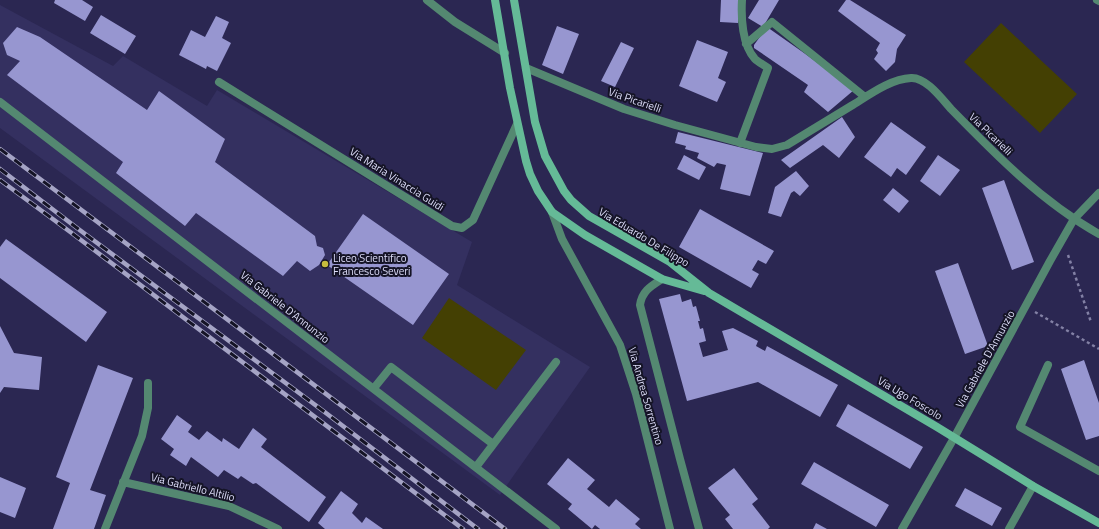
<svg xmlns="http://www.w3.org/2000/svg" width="1099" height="529" viewBox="0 0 1099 529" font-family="'Titillium Web',sans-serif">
  <rect width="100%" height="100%" fill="#2b2752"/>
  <path fill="#343060" d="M0,5L113,66L123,56L207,106L217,90L472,242L457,285L590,367L500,495L0,128Z"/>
  <path fill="#444003" d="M1001,23L1077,94L1040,133L964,62Z
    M449,298L526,350L496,390L422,338Z"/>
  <path fill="#9796d0" d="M55,0H82L93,7L85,21L54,3Z
    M721,0H740L738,23L720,22Z
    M759,0H779L763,27L748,18Z
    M846,0H850L906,35L897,49L895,62L886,71L874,59L878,53L876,50L880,43L838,11Z
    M101,15L136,36L125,54L90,33Z
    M216,16L229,22L222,38L231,43L217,71L207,66L206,69L179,55L191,30L205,37Z
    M557,26L579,34L563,74L542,65Z
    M17,27L40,37L147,110L159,91L225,139L215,162L315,236L317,246L323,248L325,255L319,265L310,271L297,261L283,276L196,213L185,226L116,173L123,162L7,75L20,61L7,55L3,43Z
    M767,27L804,53L854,90L828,112L804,92L808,85L754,48V45Z
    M697,40L728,52L718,78L726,82L717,102L679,86Z
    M621,42L634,48L615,87L601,81Z
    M842,117L855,137L839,158L823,145L790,168L781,160Z
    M891,122L926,147L906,175L897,168L891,177L864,157Z
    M678,132L763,153L750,196L720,189L726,165L717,163L714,167L697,158L699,153L685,149L686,146L675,143Z
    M684,155L706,167L699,180L677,169Z
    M938,155L960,170L940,196L920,181Z
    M796,171L809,186L800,196L794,191L791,193L781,217L768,213L775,187Z
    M1004,180L1034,262L1012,270L982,188Z
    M893,188L909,201L899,213L883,200Z
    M700,209L774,251L766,264L758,260L752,270L759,274L751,288L679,247Z
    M363,214L449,274L413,325L327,265Z
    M6,239L107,312L86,342L0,278V247Z
    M958,263L988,346L965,354L935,271Z
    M680,294L682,302L691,299L693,307L696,306L700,321H698L700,329L703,328L706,341L699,343L703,357L728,350L722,331L733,328L758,341L756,346L765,351L767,346L838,385L820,417L758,382L687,401L659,299Z
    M0,326L14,353L42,357L39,390L4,387L0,393Z
    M1084,360L1099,403V436L1086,440L1061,369Z
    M98,365L133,378L90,490L106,495L94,529H53L70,483L56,477Z
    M848,404L923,447L910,469L836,426Z
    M177,415L192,426L188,432L199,440L207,431L222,442L223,438L239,449L253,428L267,439L261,447L326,497L309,522L256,483L253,484L241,476L238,479L224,470L218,477L191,457L186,466L170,455L174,449L161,439Z
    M568,458L595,480L587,489L609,507L616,499L640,519L635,524L641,529H600L595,525L592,529L568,509L572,504L547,484Z
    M814,462L889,505L876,527L801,484Z
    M734,468L758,499L752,504L770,527L768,529H733L725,519L730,515L708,488Z
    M0,477L26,488L15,518L0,512Z
    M965,488L1002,508L992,526L955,506Z
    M341,491L358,504L352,513L362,523L366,517L383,529H325L318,523Z
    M816,523L827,529H813Z"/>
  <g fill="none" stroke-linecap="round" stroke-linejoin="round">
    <path stroke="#8381a5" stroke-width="2.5" stroke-dasharray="3 3" stroke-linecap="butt" d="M1068,255L1091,322
      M1035,312L1099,349"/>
    <path stroke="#548871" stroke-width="8" d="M427,0L455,22L505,53
      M1097,0L1099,1
      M746,44L772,22L865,97
      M526,68L624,109L675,125L756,147L772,149L787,145C808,132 830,119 851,106C869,95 890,79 911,78C926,77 942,99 951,109C996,155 1042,202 1099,234
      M219,82L452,226L462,228L473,220L517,124
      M0,102L556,529
      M740,143L768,68C764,65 758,62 755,59C742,45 741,17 742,0
      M552,212L562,239L620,345L636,394L670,529
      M662,279C651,286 642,291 640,305L680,459L699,529
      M1048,365L1020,427L1099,471
      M374,388L391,367L493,444
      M476,467L556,362
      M123,482L229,506L278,529
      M105,529L142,436L148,408V383
      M902,529L954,438L1050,261L1074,219L1099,193
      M1009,529L1033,486"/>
    <path stroke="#65ba97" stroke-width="8" d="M495,0L510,88L526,161L530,174L538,191L552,212L585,235L662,279L704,291
      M514,0L535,122L545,156L564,191L571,200L589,216L670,262L709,293L937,427L1033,486L1099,523"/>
    <g stroke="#a5a4c5" stroke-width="4.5">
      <path id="rail" d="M0,149L187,289L505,529
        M0,169L77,228L322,410L478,529
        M0,180L73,234L463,529"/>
    </g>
    <use href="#rail" stroke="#151426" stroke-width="3" stroke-dasharray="9" stroke-linecap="butt"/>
  </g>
  <circle fill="#c6bc3d" stroke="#151426" stroke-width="1.5" cx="325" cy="264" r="4"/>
  <g text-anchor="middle" stroke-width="4" stroke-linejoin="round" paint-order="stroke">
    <g font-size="11" fill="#dedefa" stroke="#151426">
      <text transform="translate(635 100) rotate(19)" y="4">Via Picarielli</text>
      <text transform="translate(991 134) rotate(44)" y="4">Via Picarielli</text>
      <text transform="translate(397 179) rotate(32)" y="4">Via Maria Vinaccia Guidi</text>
      <text transform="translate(644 237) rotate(31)" y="4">Via Eduardo De Filippo</text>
      <text transform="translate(285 307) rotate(38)" y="4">Via Gabriele D'Annunzio</text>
      <text transform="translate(985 359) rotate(-61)" y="4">Via Gabriele D'Annunzio</text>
      <text transform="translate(646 396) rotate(74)" y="4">Via Andrea Sorrentino</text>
      <text transform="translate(910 398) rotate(31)" y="4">Via Ugo Foscolo</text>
      <text transform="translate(193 487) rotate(14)" y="4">Via Gabriello Altilio</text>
    </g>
    <g font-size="11" fill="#dedefa" stroke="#151426" text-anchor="start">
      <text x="333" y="262">Liceo Scientifico<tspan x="333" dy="13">Francesco Severi</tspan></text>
    </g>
  </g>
</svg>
